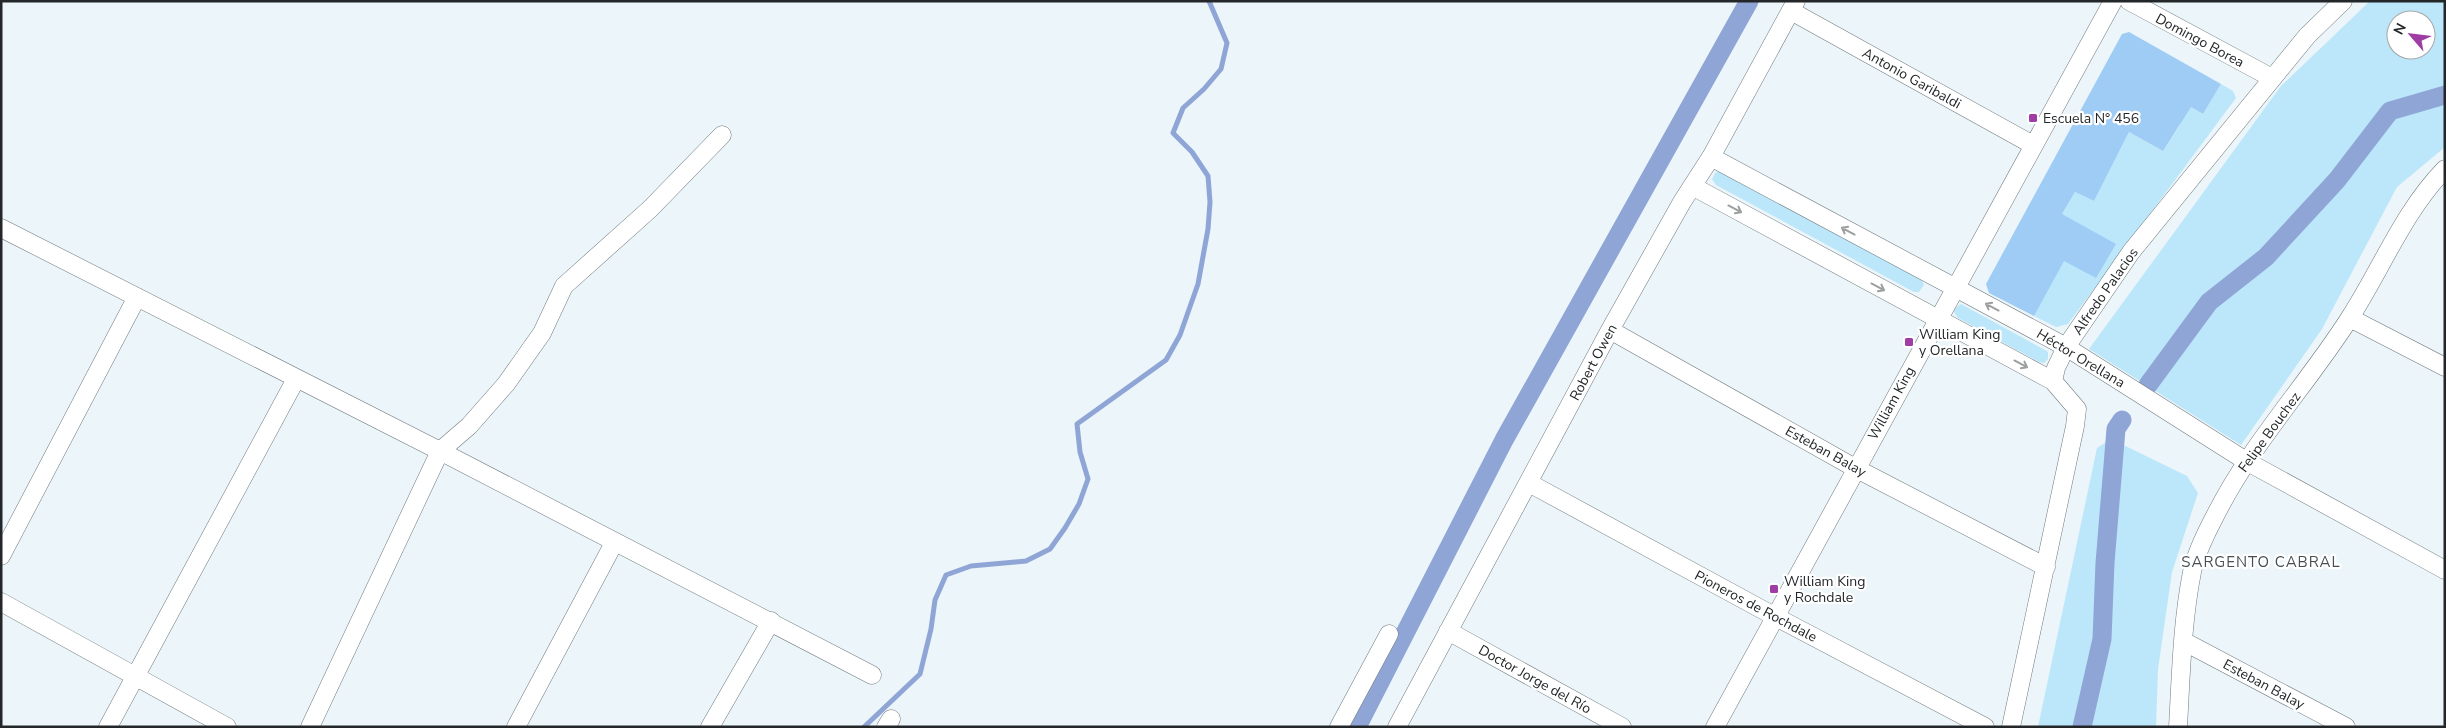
<svg xmlns="http://www.w3.org/2000/svg" width="2446" height="728" viewBox="0 0 2446 728" font-family="'Nunito Sans',sans-serif">
  <rect width="100%" height="100%" fill="#ebf5fa"/>
  <path fill="#bce7fa" fill-rule="evenodd" d="M2370,1H2445V147L2397,187L2322,329L2241,445L2089,349L2281,86ZM2396,20H2426V50H2396Z
    M2141,77L2203,114L2221,84L2233,91L2236,98L2068,324L2056,327L2034,316L2062,214L2075,192L2094,201L2129,132L2163,151L2180,125Z
    M1719,171L1921,279L1924,285L1919,292H1914L1716,185L1712,179L1715,173Z
    M1961,304L2045,350L2048,352V359L2044,363L2039,362L1958,318L1954,312L1955,308Z
    M2111,439L2187,476L2198,493L2172,572L2158,669L2156,727H2038L2097,448Z"/>
  <g fill="none" stroke-linecap="round" stroke-linejoin="round">
    <path stroke="#8fa5d6" stroke-width="5" d="M864,727L920,674L931,629L935,600L946,575L971,566L1026,561L1050,549L1065,528L1079,504L1088,479L1080,452L1077,424L1166,360L1180,335L1198,284L1208,229L1210,202L1208,176L1192,152L1173,133L1183,108L1204,89L1221,69L1227,43L1209,1"/>
    <path stroke="#8fa5d6" stroke-width="19" d="M2148,385L2209,302L2266,257L2337,180L2390,111L2445,95
      M1357,727L1504,440L1749,1
      M2082,727L2102,639L2105,563L2116,429L2122,420"/>
  </g>
  <path fill="#9fccf5" d="M2129,32L2221,84L2203,114L2191,107L2163,151L2129,132L2094,201L2075,192L2062,214L2116,244L2096,278L2064,261L2034,316L1989,293L1986,284L2122,34Z"/>
  <g fill="none" stroke-linecap="round" stroke-linejoin="round">
    <g stroke="#717a7e" stroke-width="19">
      <path id="street" d="M2129,1L2272,78
        M1791,11L2033,145
        M1711,157L2066,347L2246,461L2445,570
        M1692,186L2053,381
        M1,228L440,451L872,675
        M2350,318L2445,367
        M1610,330L1855,468L2046,567
        M1529,483L1774,616L1985,727
        M1,556L137,297
        M1,602L227,727
        M1448,631L1622,727
        M2183,641L2346,727
        M108,727L296,379
        M310,727L440,451L469,426L506,384L542,333L564,286L650,209L722,135
        M516,727L614,543
        M710,727L771,621
        M886,727L891,719
        M1339,727L1389,634
        M1397,727L1610,330L1682,202L1711,157L1796,1
        M1715,727L2113,1
        M2011,727L2075,426L2077,409L2053,381L2056,368L2066,347L2131,252L2307,36L2343,1
        M2178,727C2181,675 2182,623 2192,572C2196,553 2206,533 2215,516C2251,444 2306,386 2349,319C2381,270 2403,212 2445,169"/>
    </g>
    <use href="#street" stroke="#fff" stroke-width="18"/>
  </g>
  <defs><path id="oneway-shaft" d="M-6 0H5M1.5-3L5.5 0L1.5 3" fill="none" stroke-width="1.6" stroke-linecap="round" stroke-linejoin="round" transform="scale(1.25)"/></defs>
  <g stroke="#9c9e9f">
    <use href="#oneway-shaft" transform="translate(1735 209) rotate(28)"/>
    <use href="#oneway-shaft" transform="translate(1848 231) rotate(-152)"/>
    <use href="#oneway-shaft" transform="translate(1878 287) rotate(28)"/>
    <use href="#oneway-shaft" transform="translate(1992 307) rotate(-152)"/>
    <use href="#oneway-shaft" transform="translate(2021 364) rotate(28)"/>
  </g>
  <g fill="#9f3da4" stroke="#fff" stroke-width="2">
    <rect x="2028" y="113" width="10" height="10" rx="2.5"/>
    <rect x="1904" y="337" width="10" height="10" rx="2.5"/>
    <rect x="1769" y="584" width="10" height="10" rx="2.5"/>
  </g>
  <g text-anchor="middle" stroke-width="4.5" stroke-linejoin="round" paint-order="stroke">
    <g font-size="14" fill="#242729" stroke="#fff">
      <text transform="translate(2200 40) rotate(28)" y="5">Domingo Borea</text>
      <text transform="translate(1912 78) rotate(29)" y="5">Antonio Garibaldi</text>
      <text transform="translate(2105 291) rotate(-55)" y="5">Alfredo Palacios</text>
      <text transform="translate(2081 358) rotate(31)" y="5">Héctor Orellana</text>
      <text transform="translate(1593 362) rotate(-62)" y="5">Robert Owen</text>
      <text transform="translate(1891 403) rotate(-61)" y="5">William King</text>
      <text transform="translate(2269 432) rotate(-54)" y="5">Felipe Bouchez</text>
      <text transform="translate(1826 451) rotate(29)" y="5">Esteban Balay</text>
      <text transform="translate(1756 606) rotate(28)" y="5">Pioneros de Rochdale</text>
      <text transform="translate(1535 679) rotate(29)" y="5">Doctor Jorge del Río</text>
      <text transform="translate(2264 684) rotate(28)" y="5">Esteban Balay</text>
    </g>
    <g font-size="14" fill="#242729" stroke="#fff" text-anchor="start">
      <text x="2043" y="123">Escuela N° 456</text>
      <text x="1919" y="339">William King<tspan x="1919" dy="16">y Orellana</tspan></text>
      <text x="1784" y="586">William King<tspan x="1784" dy="16">y Rochdale</tspan></text>
    </g>
    <g font-size="15" letter-spacing="1" fill="#464f52" stroke="#fff">
      <text x="2261" y="567">SARGENTO CABRAL</text>
    </g>
  </g>
  <rect width="2446" height="728" fill="none" stroke="#242729" stroke-width="5"/>
  <g transform="translate(2411 35) rotate(298)"><circle r="24" fill="#ffffff" stroke="#a7a9a9"/>
  <path d="M0-4L9 19L0 12L-9 19Z" fill="#9f3da4"/>
  <text y="-8" font-size="14" font-weight="bold" text-anchor="middle" fill="#242729">N</text>
  </g>
</svg>
